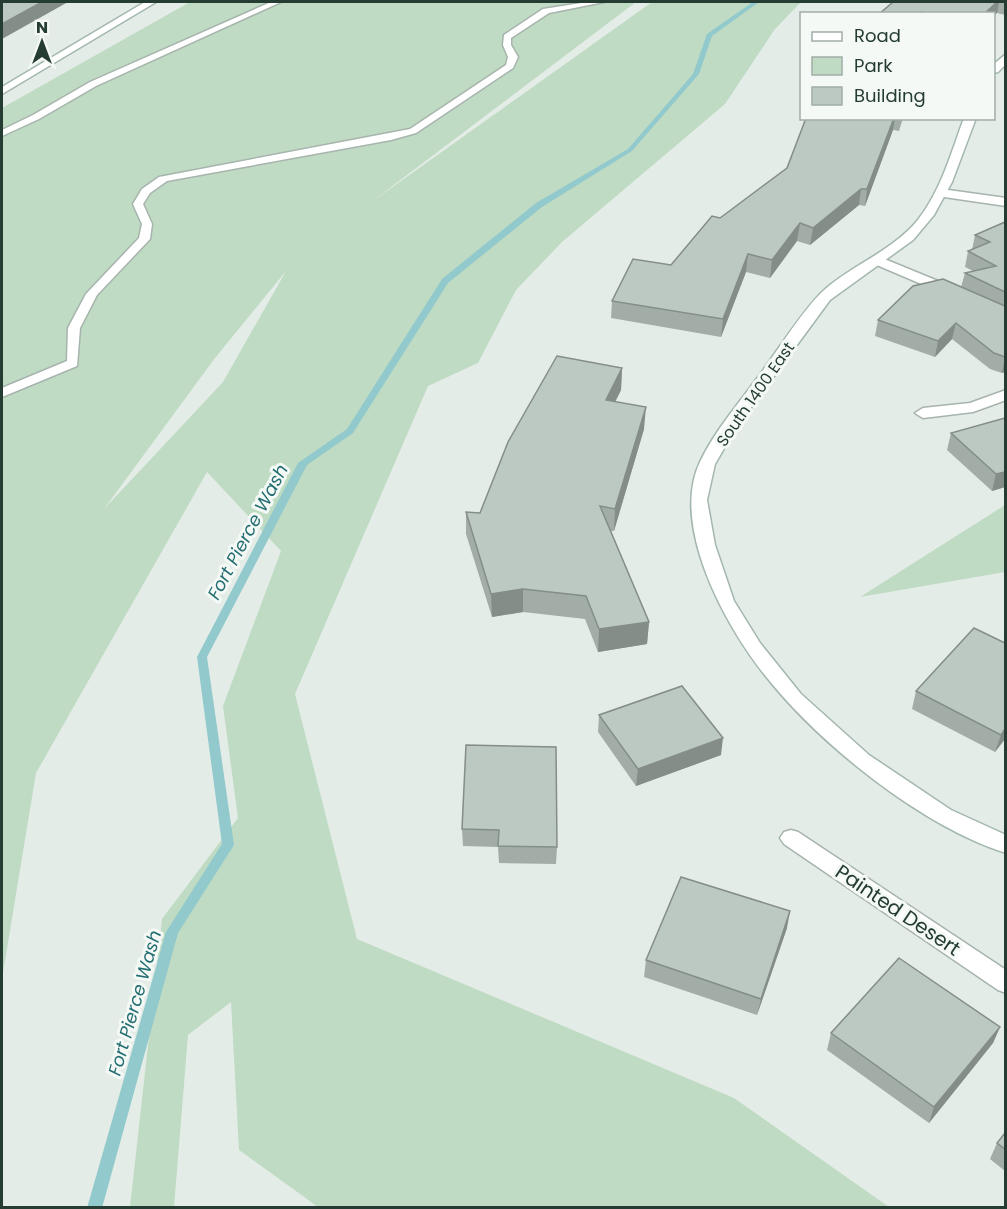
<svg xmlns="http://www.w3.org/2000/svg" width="1007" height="1209" viewBox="0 0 1007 1209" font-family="Poppins,sans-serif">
  <rect width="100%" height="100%" fill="#e4ece7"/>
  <path fill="#bfdbc3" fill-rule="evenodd" d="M190,2H636L370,203L652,2H801L775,29L725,104L562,242L516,290L478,363L428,386L295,694L357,939L734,1098L889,1207H318L239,1150L231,1002L188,1035L174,1207H130L162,919L238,818L223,706L281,551L207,472L36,773L2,979V108ZM286,271L223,382L104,509L215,358Z
    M1005,505V572L860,597Z"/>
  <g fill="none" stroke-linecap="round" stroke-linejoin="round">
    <path fill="#91c9cc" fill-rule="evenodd" d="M753,2H759L712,36L699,74L632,151L542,207L448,283L353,433L307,465L207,657L234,845L178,933L102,1208H87L166,932L222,844L197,657L298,463L347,429L442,279L536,203L628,149L693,74L707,34Z"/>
    <g stroke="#a7b4ad" stroke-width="3">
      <path id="lane" d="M271,2H281L96,86L39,119L2,136V130L33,115L90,82Z
        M588,2H604L549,13L511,38V45L518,57L513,68L416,133L391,140L167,181L150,193L143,204L152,224L150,239L97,295L80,328L77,366L2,397V388L67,361L68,328L86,294L139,238L142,224L133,204L142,189L159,177L410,129L506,65L508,57L503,45L504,35L543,9Z"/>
    </g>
    <g stroke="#a7b4ad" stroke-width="3">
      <path id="street" d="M941,189L1006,198V206L937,196L935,193L937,190Z
        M877,256L955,288L957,291L950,295L945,294L872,263L870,260Z
        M1006,390V400L973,412L923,418L915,413L923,408L970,403Z
        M791,830L798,832L1006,970V993L998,990L784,844L780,838L784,832Z"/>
    </g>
    <g stroke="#a3b7ae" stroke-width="3">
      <path id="secondary" d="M145,2H156L2,94V87Z
        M1006,54V64L998,72L994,73V64Z
        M964,118H976L952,182L934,215L913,240L830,300L736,428L715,464L707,500L715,545L734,601L760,643L801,694L869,755L951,810L1006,835V853C921,826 818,743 764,674C725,625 670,525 700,462C715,430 740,402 761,373C778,350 803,310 823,291C852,265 892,251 917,221C941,191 951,153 964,118Z"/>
    </g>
    <use href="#lane" fill="#fff" fill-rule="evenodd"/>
    <use href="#street" fill="#fff" fill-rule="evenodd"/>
    <use href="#secondary" fill="#fff" fill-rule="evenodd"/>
  </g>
  <path fill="#a2ada8" d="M893,2H1005V15L997,13L993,16V14H879Z
    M806,118H903L899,131L893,130L865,206L859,205L810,245L797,241L770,278L746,272L721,337L611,318L612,301L671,265L720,218L787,168Z
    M1005,222V372L1002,373L990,369L952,339L935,357L875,336L878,320L961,287L965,273L973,271L965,267L968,251L972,250L975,235Z
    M622,368L621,390L615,402L644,429L614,531H610L649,622L647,644L598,652L585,619L523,612L492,617L466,534V512L480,513Z
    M1005,418V487L992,491L947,450L951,433Z
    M1005,643V739L995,752L912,709L916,691Z
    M599,715L721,755L636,786L598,732Z
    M466,745L557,847L556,864L499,863L498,847L463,846L462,829Z
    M787,928L757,1015L644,977L646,960Z
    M1000,1027L993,1043L929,1123L827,1050L831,1033Z
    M1005,1133V1171L990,1159L997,1143Z"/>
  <path fill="#848d88" d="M42,2H68L2,39V24Z
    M997,2H999L997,13L993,16V14H984Z
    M894,118H895L893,130L865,206L867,189Z
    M861,189L859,205L810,245L813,228Z
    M800,223L797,241L770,278L772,260Z
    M748,254L746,272L721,337L723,319Z
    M956,323L952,339L935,357L938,341Z
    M1005,358V372L1002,373Z
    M622,368L621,390L605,422L606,400Z
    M646,407L644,429L614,531L615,509Z
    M1005,472V487L992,491L996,474Z
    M523,589V612L492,617L491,594Z
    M649,622L647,644L598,652L599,629Z
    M1005,729V739L995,752L1001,735Z
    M723,738L721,755L636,786L638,769Z
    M790,911L787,928L757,1015L761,999Z
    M1000,1027L993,1043L929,1123L934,1107Z"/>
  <path fill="#bcc9c3" stroke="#848d88" stroke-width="1.5" d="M2,2H42L2,24Z
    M893,2H997L984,14H927L921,12L920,14H879Z
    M806,118H894L867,189H861L813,228L800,223L772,260L748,254L723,319L612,301L633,259L671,265L712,216L720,218L787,168Z
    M1005,222V292L965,273L996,266L968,251L990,242L975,235Z
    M943,279L1005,306V357L994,353L956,323L938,341L878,320L913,286Z
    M557,356L622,368L606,400L646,407L615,509L600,506L649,622L599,629L586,596L523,589L491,594L466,512L480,513L508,442Z
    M1005,418V472L996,474L951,433Z
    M974,628L1005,643V729L1001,735L916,691Z
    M682,686L723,738L638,769L599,715Z
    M466,745L556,747L557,847L498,846L499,830L462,829Z
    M681,877L790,911L761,999L646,960Z
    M899,958L1000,1027L934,1107L831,1033Z
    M1005,1133V1149L997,1143Z"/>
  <g text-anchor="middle" stroke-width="6" stroke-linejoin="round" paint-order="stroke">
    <g font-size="16" fill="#253c33" stroke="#f4f9f6">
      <text transform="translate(755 394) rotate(-55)" y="6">South 1400 East</text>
    </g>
    <g font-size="18" font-style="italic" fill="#246e72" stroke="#f4f9f6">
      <text transform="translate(248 532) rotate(-62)" y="6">Fort Pierce Wash</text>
      <text transform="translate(135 1003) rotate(-74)" y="6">Fort Pierce Wash</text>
    </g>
    <g font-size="20" fill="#253c33" stroke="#f4f9f6">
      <text transform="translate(898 910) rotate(34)" y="7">Painted Desert</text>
    </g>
  </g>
  <rect width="1007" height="1209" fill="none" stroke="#253c33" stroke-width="6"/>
  <rect x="800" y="12" width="195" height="108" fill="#f4f9f6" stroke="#a1ada8" stroke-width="1.5"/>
  <rect x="812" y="32" width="30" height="9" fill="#ffffff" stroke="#a1ada8" stroke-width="1.5"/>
  <text x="854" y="42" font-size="18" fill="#253c33">Road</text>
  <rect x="812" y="57" width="30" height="18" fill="#bfdbc3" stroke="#a1ada8" stroke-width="1.5"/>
  <text x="854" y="72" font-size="18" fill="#253c33">Park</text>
  <rect x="812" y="87" width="30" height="18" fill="#bcc9c3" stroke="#a1ada8" stroke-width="1.5"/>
  <text x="854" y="102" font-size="18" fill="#253c33">Building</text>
  <g transform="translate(42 42)" stroke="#f4f9f6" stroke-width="4.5" paint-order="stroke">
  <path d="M0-4.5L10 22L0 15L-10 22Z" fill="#253c33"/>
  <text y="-9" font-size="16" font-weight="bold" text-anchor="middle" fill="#253c33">N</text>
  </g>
</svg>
